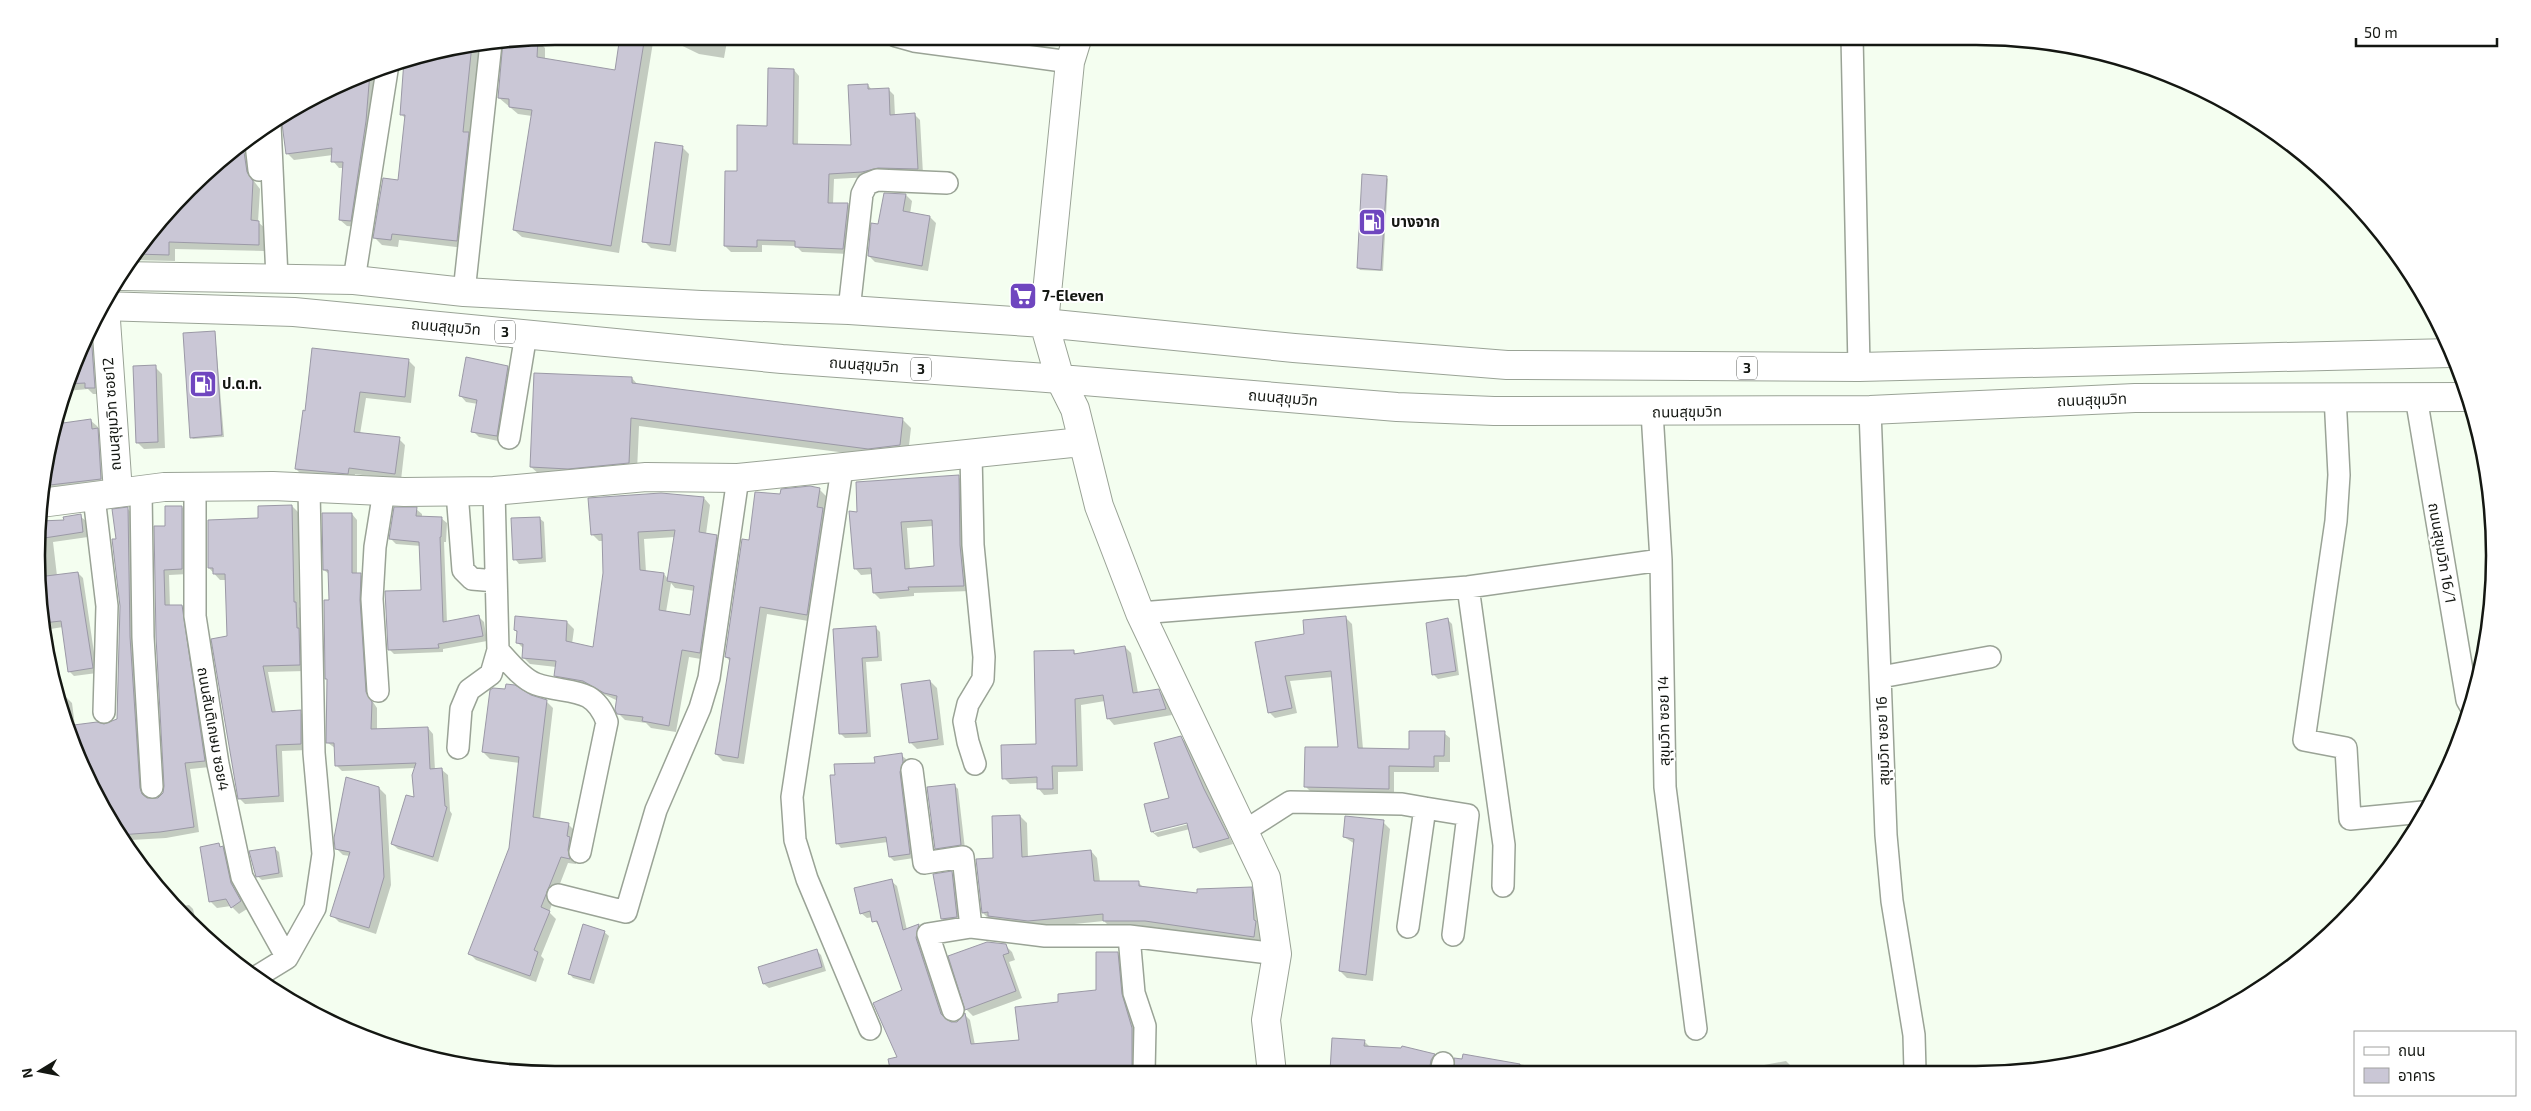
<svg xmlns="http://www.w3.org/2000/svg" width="2531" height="1111" viewBox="0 0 2531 1111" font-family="'Exo 2','Noto Sans Thai',sans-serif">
  <rect width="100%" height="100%" fill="#f4fef0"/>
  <path fill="#0003" fill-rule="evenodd" d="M598,36H654L619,253L522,237L514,230L532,116L518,114L499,98L505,41L541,38V44L545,48V59L616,71L620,43L603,41Z
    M662,36H728L724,58L699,54Z
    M480,44L470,136L476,141L464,248L399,240L398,247L382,245L375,238L399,181L406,119L401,114L404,60L454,46Z
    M381,67L357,227L347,226L340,220L344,168H339L333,161V155L294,160L287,153L282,115L296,106Z
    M794,70L799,76L798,146L852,147L868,85L872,90L888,89L894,95L895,116L915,115L920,120L923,174L834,179L833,204H848L854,210L849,254L802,252L796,246L762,245V252H731L725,246L738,172L769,127Z
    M682,147L689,154L676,252L651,248L644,241Z
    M231,152L244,153L251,160L253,180L260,189L258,222L266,229L265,251L175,249V261L133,260L165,213L213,165Z
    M1386,177L1388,179L1383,271L1360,270L1358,268Z
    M885,194L906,195L912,201L910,214L930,217L936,223L928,271L875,262L869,256L879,226Z
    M215,332L224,437L193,439L191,437Z
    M86,335H91L97,341L101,394H93L88,389L66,391L76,357Z
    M313,349L409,361L415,367L411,403L366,398L360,434L399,439L405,445L401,480L355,474L354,479L302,475L296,469L306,412Z
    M155,367L162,374L165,448L144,449L137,442Z
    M508,367L514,373L503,442L479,437L473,431L478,404L466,402L460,395Z
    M632,378L638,385L903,420L911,428L908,454L877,457L639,426L637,471L540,475L531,467Z
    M57,418H61L66,423L90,420L97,426L104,436L107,485L42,493L46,454Z
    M958,477L965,483L970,591L914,593V596L880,599L874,593L873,574L861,575L855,568L858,513ZM933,526L935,567L910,569L907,528Z
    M819,489L826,496L824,511L830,516L814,622L767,614L744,764L723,761L716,754L731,662L726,657L750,542L781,495Z
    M704,498L710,505L706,534L716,536L723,543L707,660L689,657L676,732L651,728L646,723L625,720L618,713V701L591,688L562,682L555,675L556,667L530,664L523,657L524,649L517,642L518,633L515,630L567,622L574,629L572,644L594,648L605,573L604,541H599L592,534ZM675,537L668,579L664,574L646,572L644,539ZM671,583L675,588L695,591L691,616L666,612Z
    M292,506L298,512L299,607L301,609L305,671L268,672L276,713L300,712L306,718L307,750L282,751L284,802L245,804L239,798L227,580H220L209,568L260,519Z
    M182,507L188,513V574L169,575L170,607L182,606L188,612L210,767L190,769L199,832L166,838L131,840L132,848L128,849L106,815L64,723L57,699L66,697L72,703L75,726H104L118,720L121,606L117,540L128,509L133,515L136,644L145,795L152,801L159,799L165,793L157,636L167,527Z
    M416,509L422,514V518H441L447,523L446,542H444L447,623L479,617L484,622L487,641L443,649V652L394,654L389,649L422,592L421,546L396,544L390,538Z
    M352,514L357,520V574H360L366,580L365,606L371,699L377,708V730L428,728L433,734L435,770H442L448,775L450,811L452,814L438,862L398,849L392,844L415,799V768L342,771L336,765L335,748L328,743V680L326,678L331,601L329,574L324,570Z
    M80,516L86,521L88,537L53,542L57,576L78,573L83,578L97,673L74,676L69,671L63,627L44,630L36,555L39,523L65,521Z
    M539,518L544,522L546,562L519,564L515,559Z
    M1346,618L1352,624L1363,749L1410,751L1444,733L1450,738V762H1439V772H1394V794L1311,792L1305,786L1339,749L1333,677L1290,681L1297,713L1275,718L1269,712L1257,643L1306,635Z
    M1448,620L1452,624L1459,675L1438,679L1434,675Z
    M875,627L880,632L882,661L866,662L871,737L845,738L841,734L834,630Z
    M1125,647L1131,653L1138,693L1158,690L1164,696L1172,715L1114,725L1108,718L1105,701L1081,705L1083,771L1058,772V794L1044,795L1038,788V783L1010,784L1004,778L1037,745L1074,652L1077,655Z
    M930,681L937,688L944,745L917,749L910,742Z
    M530,696L546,701L553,708L540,820L568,824L575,831L576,864L568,863L549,912L556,919L541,956L544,959L536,982L476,960L469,953L510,848L520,763L490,759L483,752Z
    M1181,738L1187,743L1233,844L1200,853L1194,847L1190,829L1158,837L1152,832L1170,799ZM1192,820L1193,823L1154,833V830Z
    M901,755L906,759L907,767L914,858L894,861L890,857L888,842L841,848L837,843L876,764Z
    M954,785L958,789L965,849L940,853L936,848Z
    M379,788L386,795L391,885L376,934L339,922L332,915L350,856L343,855L336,848Z
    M1020,816L1027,823L1028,858L1091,851L1097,858L1100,882H1138L1144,888L1198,894L1251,888L1258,895L1263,929L1261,943L1152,927L1111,928L1104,921L1035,928L990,920L983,913L977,860L994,859Z
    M1383,822L1390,829L1373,981L1347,978L1340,971L1355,844L1344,837Z
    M219,845L229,855L236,888L247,909L239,914L231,906L217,908L210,901Z
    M274,848L279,852L283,877L262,880L257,876Z
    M952,873L956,877L961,921L946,923L942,919Z
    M891,881L897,886L907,930L918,925L924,931L921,944L946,1020L951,1024L958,1023L965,1015L970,1020L975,1045L1020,1041L1060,1003L1097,991L1117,954L1123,959L1137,1034V1073L892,1074L899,1058L903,991L879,927L873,917L867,918L861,913Z
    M189,905L193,909L198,929L177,907Z
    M604,932L609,936L594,984L573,978L569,973Z
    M1005,945L1012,952L1015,960L1009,962L1022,998L973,1016L966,1009Z
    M816,950L821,955L826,971L769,988L764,984L760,968Z
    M1364,1041L1370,1047L1403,1048L1435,1055L1441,1061L1436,1072H1334L1331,1070Z
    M1464,1055L1537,1067L1542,1072H1461Z
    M1786,1061L1796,1071H1743V1069Z"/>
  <path fill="#cac7d6" stroke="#9b99a6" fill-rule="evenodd" d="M620,36H645L611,246L513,230L532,110L509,107V99L498,98L503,41L538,39L537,57L615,70Z
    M472,44L463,132H469L457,241L392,234L391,240L373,238L383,178L398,180L405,115H400L404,60L454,46Z
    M768,68L794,69L793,144L851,145L848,85L868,84V89L889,88L890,115L915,113L918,169L878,168L862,172L829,174L828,203H848L843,249L795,247V241L757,240V247L724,246L725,171H737V125L767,126Z
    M370,72L366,121L351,221L339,220L343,162H331L332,148L286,154L281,116L296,106Z
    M655,142L683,146L670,245L642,242Z
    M233,151L244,152L247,172L253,181L251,220L259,221V245L169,242V255L136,254L165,213L213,165Z
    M1362,174L1387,176L1381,270L1357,268Z
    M884,193L906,194L903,211L930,216L922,266L868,256L871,223L878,224Z
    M215,331L222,435L190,438L183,333Z
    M87,334H91L95,388H85V383L67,384L76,357Z
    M312,348L409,359L405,397L360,392L354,432L400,437L395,474L349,468L348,474L295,469L303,410L305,411Z
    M466,357L508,366L497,436L471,432L477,400L459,396Z
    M156,365L158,442L136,443L133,366Z
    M534,373L632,377V383L903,418L900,445L868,449L631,418L629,463L568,469L530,467Z
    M91,419L92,429L98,428L101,479L50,485L49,479L44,480L46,454L56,424Z
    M959,475L960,545L964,586L908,587L909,590L873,593L871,568L854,569L849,511L857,512L856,482ZM932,520L934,566L905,569L901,522Z
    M810,486L820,488L817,507L823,508L807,615L760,607L738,758L715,754L730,658L725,657L742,539L749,540L755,492L780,494L781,489Z
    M661,493L704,497L699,532L717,535L700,653L682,650L669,726L642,721L643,717L617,714L615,710L617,696L604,693L583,681L554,676L556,661L522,658L523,644L516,643L517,631L514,630L515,616L567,621L566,641L593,647L603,573L602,534L591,535L588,498ZM675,530L667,581L694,586L690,615L659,610L664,573L640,570L638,532Z
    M292,505L294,602H296L297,628H299L300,665L263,666L272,712L301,710V744L276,745L279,796L238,799L211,639L227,636L225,574H213V568H208V520L258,518V506Z
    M165,506H182V569L164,570L165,605H182L205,761L185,763L194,827L160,832L119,835L106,815L66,726L97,722L104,724L117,719L120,606L112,539H116L112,509L128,507L130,637L140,788L142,794L147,798H158L163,793L164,786L156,637L154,526H165Z
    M394,507H417L416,516L442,517L441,537H440L443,622L479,615L483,636L438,644L439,648L388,650L385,591L421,590L419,542L389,539Z
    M322,513H352V573H361L360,600L366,692L372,702L371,729L428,727L430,769L442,768L445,806L447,807L433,857L391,844L406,795L414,797L412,775L416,763L335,766L334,743H326L327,679H325L324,600H329L328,570H323Z
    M81,514L83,532L38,539L40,521L64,520L63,517Z
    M540,517L542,558L513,560L511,518Z
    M78,572L93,668L68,672L61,621L43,623L38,577Z
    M1346,616L1358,748L1409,749V731H1445L1444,756H1434V767L1389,766V789L1304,787L1305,747H1338L1331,671L1285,676L1292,708L1268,713L1255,642L1304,634L1303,620Z
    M1448,618L1456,671L1432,675L1426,623Z
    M876,626L878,657L862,658L867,733L839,734L833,629Z
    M1125,646L1133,693L1159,689L1166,709L1107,719L1103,695L1075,699L1077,766H1052L1053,789H1037V777L1002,779L1001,745L1036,744L1034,651L1074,650V654Z
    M930,680L938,739L909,743L901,684Z
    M506,684L515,685L531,695L547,700L533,817L569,823L567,836L570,837L568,850L570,859L561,857L541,907L550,911L534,950L538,952L530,976L468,954L509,848L519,757L482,752L490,690L493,688L505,689Z
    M1181,736L1204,789L1229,838L1193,848L1187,823L1151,832L1144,804L1169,798L1154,743Z
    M902,753L903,762L900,772L910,854L889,857L886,837L836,844L830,775H835L834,764L875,763L874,757Z
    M346,777L379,787L384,877L369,928L330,916L350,852L335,849L334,838Z
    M955,784L961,845L935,849L927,787Z
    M1020,815L1022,857L1091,850L1094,881H1139V886L1197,893V889L1252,887L1254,920L1256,921L1254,937L1145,921H1103V914L1028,921L988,916V912L982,913L976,859L993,858L992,816Z
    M1345,816L1384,820L1366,975L1339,971L1354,839L1343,837Z
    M219,843L220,847L223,846L231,883L241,901L231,908L226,899L209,902L200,847Z
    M275,847L279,873L256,877L249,851Z
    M952,871L957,917L941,919L933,874Z
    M892,879L903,930L919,924L916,938L941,1014L951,1022H957L965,1013L971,1044L1019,1040L1015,1007L1058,1002V994L1096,990V952H1118L1122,994L1132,1028V1069L1084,1073L891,1074L888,1059L897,1057L873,1003L902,990L877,921L872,922L870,911L860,914L854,888Z
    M583,924L605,931L590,980L568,974Z
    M987,942L1006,944L1009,953L1003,955L1016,991L965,1010L948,956Z
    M817,949L822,967L763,984L758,967Z
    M1332,1038L1365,1040L1364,1046L1401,1048L1402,1046L1435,1054L1431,1060L1429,1072H1396L1397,1068L1363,1066V1072L1330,1071Z
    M1463,1054L1520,1064L1519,1072H1454V1058L1462,1059Z"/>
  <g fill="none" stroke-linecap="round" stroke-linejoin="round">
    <g stroke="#9aa396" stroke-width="24">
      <path id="street" d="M896,36L914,41L1070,62
        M1852,36L1859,367
        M270,124L277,278
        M255,135L259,170
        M354,280L388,64
        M464,292L491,43
        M849,310L862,194L867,184L877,180L947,183
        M2335,396L2339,475L2336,521L2304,740L2346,748L2350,819L2423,812
        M2416,397L2467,700L2471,707
        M1870,410L1886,835L1892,901L1914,1035L1915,1071
        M1652,412L1661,560L1665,787L1696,1029
        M509,438L526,334
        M971,454L973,545L984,657L983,679L968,704L964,721L968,742L975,764
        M842,469L792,797L795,840L807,879L870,1029
        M195,487V616L218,764L242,877L287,958
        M141,490L143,637L152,787
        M494,491L498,650C508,661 522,679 536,684C568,695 593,684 607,722L580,852
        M457,492L463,570L472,579L496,581
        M94,497L107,606L104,712
        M1468,587L1504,845L1503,886
        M1140,613L1468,587L1661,560
        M1881,677L1990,657
        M378,691L372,599L375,547L384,491
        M458,748L461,709L469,690L491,674L498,650
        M912,770L924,863L963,857L971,927
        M1425,808L1468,815L1453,935
        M1246,830L1290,802L1402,804L1425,808L1408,927
        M558,895L626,912L656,810L700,708L709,678L738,478
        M1129,936L1134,993L1145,1026L1144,1073
        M256,977L287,958L315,908L323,854L314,753L309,488
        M953,1010L928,934L971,927L1045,936H1129L1277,954
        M1441,1072L1443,1063"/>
    </g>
    <g stroke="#9aa396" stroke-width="30">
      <path id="secondary" d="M105,306L118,492
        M1044,323L1070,62L1078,36
        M1060,379L1075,409L1099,506L1140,613L1266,878L1277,954L1266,1020L1272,1073
        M41,503L164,487L273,486L404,492L494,491L646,477L738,478L1081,442"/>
    </g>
    <g stroke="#9aa396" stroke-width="30">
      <path id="primary" d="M120,276L354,280L464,292L701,305L849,310L1044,323L1294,348L1507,365L1859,367L2451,353
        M101,306L294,312L782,359L1060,379L1397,407L1494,411L1870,410L2135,398L2468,397
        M1044,323L1060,379"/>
    </g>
    <use href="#street" stroke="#fff" stroke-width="21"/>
    <use href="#secondary" stroke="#fff" stroke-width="28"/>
    <use href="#primary" stroke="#fff" stroke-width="28"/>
  </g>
  <defs>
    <g id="fuel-square" transform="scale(1.4375)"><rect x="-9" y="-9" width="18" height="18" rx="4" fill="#6f46bf" stroke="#fff"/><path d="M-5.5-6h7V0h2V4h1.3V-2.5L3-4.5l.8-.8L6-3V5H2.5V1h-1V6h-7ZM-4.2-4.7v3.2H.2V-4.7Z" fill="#fff"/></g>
    <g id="supermarket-square" transform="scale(1.4375)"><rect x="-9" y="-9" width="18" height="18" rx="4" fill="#6f46bf" stroke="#fff"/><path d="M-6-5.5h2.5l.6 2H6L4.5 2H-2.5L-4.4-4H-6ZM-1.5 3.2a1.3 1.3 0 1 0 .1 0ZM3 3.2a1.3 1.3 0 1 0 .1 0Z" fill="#fff"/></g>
  </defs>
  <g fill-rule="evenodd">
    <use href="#fuel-square" x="1372" y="222"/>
    <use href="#supermarket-square" x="1023" y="296"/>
    <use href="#fuel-square" x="203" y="384"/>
  </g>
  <g text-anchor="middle" stroke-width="4" stroke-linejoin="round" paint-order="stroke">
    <g fill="#fff" stroke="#5a5d59" stroke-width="1">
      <rect x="495" y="320.5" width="20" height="23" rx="4"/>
      <rect x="1737" y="356.5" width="20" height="23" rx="4"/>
      <rect x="911" y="357.5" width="20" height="23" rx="4"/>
    </g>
    <g font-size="14" font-weight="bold" fill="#141712">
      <text x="505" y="337">3</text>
      <text x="1747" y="373">3</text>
      <text x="921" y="374">3</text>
    </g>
    <g font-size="15" font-weight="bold" fill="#141712" stroke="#fff" text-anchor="start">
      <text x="1391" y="227">บางจาก</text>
      <text x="1042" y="301">7-Eleven</text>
      <text x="222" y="389">ป.ต.ท.</text>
    </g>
    <g font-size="15" fill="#141712" stroke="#fff">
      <text transform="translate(446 327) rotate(5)" y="5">ถนนสุขุมวิท</text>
      <text transform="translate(864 365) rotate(4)" y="5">ถนนสุขุมวิท</text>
      <text transform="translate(1283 398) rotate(5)" y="5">ถนนสุขุมวิท</text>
      <text transform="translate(2092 400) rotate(-2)" y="5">ถนนสุขุมวิท</text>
      <text transform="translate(1687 412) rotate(-1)" y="5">ถนนสุขุมวิท</text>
      <text transform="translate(112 414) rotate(-94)" y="5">ถนนสุขุมวิท ซอย12</text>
      <text transform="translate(2442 553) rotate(80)" y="5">ถนนสุขุมวิท 16/1</text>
      <text transform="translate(1664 721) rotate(-91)" y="5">สุขุมวิท ซอย 14</text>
      <text transform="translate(213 729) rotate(80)" y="5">ถนนสันติเกษม ซอย4</text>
      <text transform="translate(1883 741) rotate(-92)" y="5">สุขุมวิท ซอย 16</text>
    </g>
  </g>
  <path d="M0 0H2531V1111H0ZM555 45H1976A510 510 0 0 1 2486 555V556A510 510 0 0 1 1976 1066H555A510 510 0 0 1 45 556V555A510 510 0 0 1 555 45Z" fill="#fff" fill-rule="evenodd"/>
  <path fill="none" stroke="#141712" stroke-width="2.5" d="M555 45H1976A510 510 0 0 1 2486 555V556A510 510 0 0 1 1976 1066H555A510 510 0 0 1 45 556V555A510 510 0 0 1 555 45Z"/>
  <rect x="2354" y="1031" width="162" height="65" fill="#ffffff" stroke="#a1a2a0"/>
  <rect x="2364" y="1047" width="25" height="8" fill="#ffffff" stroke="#a1a2a0"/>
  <text x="2398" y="1056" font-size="15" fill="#141712">ถนน</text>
  <rect x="2364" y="1068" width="25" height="15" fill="#cac7d6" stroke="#a1a2a0"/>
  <text x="2398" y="1081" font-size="15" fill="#141712">อาคาร</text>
  <g transform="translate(40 1071) rotate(260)" stroke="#ffffff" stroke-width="4" paint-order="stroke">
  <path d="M0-4L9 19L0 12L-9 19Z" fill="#141712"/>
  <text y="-8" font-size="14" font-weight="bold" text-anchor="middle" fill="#141712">N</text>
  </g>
  <path d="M2356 38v8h141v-8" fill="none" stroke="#141712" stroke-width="2.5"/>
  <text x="2364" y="38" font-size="15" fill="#141712" stroke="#ffffff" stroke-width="4" paint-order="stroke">50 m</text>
</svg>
